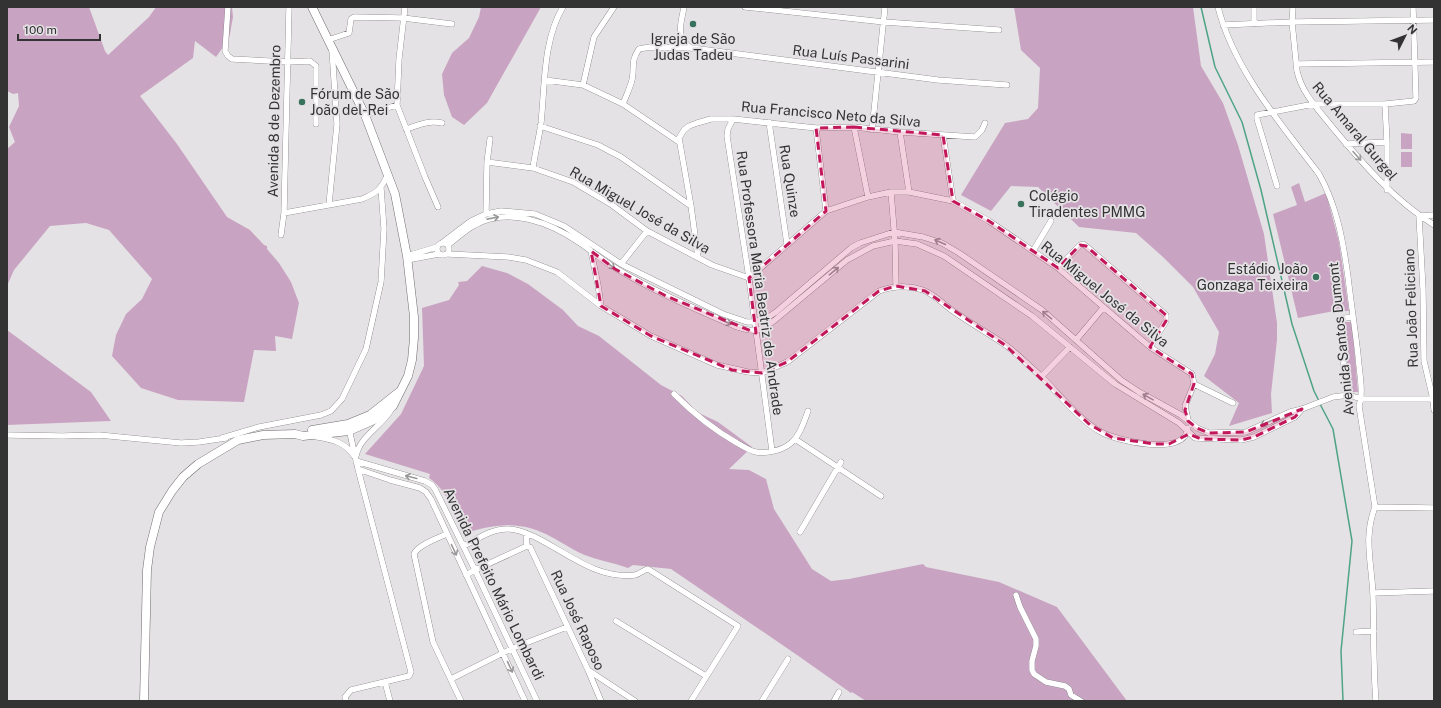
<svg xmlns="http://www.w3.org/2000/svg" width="1441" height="708" viewBox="0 0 1441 708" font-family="'Public Sans',sans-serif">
  <rect width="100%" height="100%" fill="#e5e2e5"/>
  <path fill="#c9a4c2" d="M7,7H89L105,51L108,55L149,17L156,7H232L233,17L229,39L216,57L195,41L193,58L140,96L177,144L227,217L250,230L264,245L267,246V249L279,263L291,282L299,303L292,339L275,336L276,351L254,350L244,402L178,400L141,388L112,356L116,335L126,314L142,299L152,279L109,230L86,223L50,226L14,270L7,286V149L15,142L9,127L19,106L18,93L13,94L7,91Z
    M481,7H541L487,103L464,125L452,117L444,95L442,74L452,53L469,38L479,17Z
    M1014,7H1193L1201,66L1223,103L1238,145L1264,234L1277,323V340L1271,394L1272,413L1229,426L1239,403L1204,376L1215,354L1219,332L1193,287L1163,257L1136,233L1079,227L1038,187L1011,186L991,211L961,195L1005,123L1028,119L1038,108L1040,68L1021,50Z
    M1401,133L1412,134V149H1401Z
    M1401,152H1412V167H1401Z
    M1299,183L1305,202L1326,193L1339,242L1349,311H1334L1298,318L1273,214L1297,205L1291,187Z
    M482,266L507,273L528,284L563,310L578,326L599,336L661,385L682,396L697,412L718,422L752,447L729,469L749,470L766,479L774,509L812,569L831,581L849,579L923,564L926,567L999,582L1057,607L1127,701H866L852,692L851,693L797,655L671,569L633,565L628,568C612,562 594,560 578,552C566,546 554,537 541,532C516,521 488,525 464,534C455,515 448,491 429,478L430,474L365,454L401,414L424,366L422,308L449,300L459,285L458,282L467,281Z
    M1343,322H1352L1358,392H1350Z
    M7,330L91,392L111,421L7,425Z"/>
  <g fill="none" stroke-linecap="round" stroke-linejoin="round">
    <path stroke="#4ea484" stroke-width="1.5" d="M1201,7L1215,67L1242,122L1261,190L1292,324L1314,391L1319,401
      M1320,404L1333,429L1352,541L1341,651L1343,701"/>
    <g stroke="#6f6b6e" stroke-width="6">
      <path id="street" d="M228,7L225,51L228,56L232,59L288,62L310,61L316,66V124
        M405,7L399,59L397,105L425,177L438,207
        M684,7C681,24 675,37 691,48
        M745,7L884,22L999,30
        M1218,7C1234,70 1281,124 1319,174C1337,206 1343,241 1348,277C1351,303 1355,329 1358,355C1359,371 1364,392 1359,406L1375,507C1363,538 1372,564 1373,596C1374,631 1373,666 1376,701
        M1254,7V24
        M1293,7L1292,22L1297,71C1302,94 1319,110 1333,128C1363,164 1394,200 1434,225
        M1223,25L1292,22L1434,20
        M328,40L349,33L351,19L354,17L403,18L452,24
        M1296,64L1434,62
        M545,80L583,85L623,104L679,142
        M583,85L594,37L614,7
        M623,104C626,96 630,88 632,80C635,67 630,62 639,49L650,47L692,48L938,80L1007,85
        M1385,104L1387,142V190
        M365,115L397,105
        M733,119L728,129L727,136L749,278L772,451
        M769,122L787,244
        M540,126L598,145L621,157L691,206
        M854,127L868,197
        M816,128L826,211
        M406,129C419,125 428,120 442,123
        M872,130L885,7
        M900,132L909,192
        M943,135L953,201
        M1346,144L1387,142
        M487,162L533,168L573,182L612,205L647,231L712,265L749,278L826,211L868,197L891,192H909L953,201L989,221L1058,268L1150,347L1192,374L1194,384L1233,403
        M533,168C535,153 539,138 541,123C545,85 543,40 563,7
        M1277,186L1257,119V115L1314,104H1385L1414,101L1416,98L1413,7
        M891,192L895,241L896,286
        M329,204L337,124L332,50
        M284,213L362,199C374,194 380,191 386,178L390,182
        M486,214L487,162L490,139
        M1434,215L1419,216L1423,289L1424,361L1433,399L1434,410
        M281,235L284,213L289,7
        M437 249a6 6 0 1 1 12 0a6 6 0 1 1-12 0Z
        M442,243L471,221L486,214L501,211L535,214L564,226L621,264L723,314L747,322H754L767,318L776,312L851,248L860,243L894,232L923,237L942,243L959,253L1042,310L1121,380L1139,392L1181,415L1197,428L1209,433L1246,432L1290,412L1302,409L1333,397L1349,395L1361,399H1434
        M448,245C457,238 465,230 475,225C508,206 551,223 580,243C592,251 604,262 617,269C655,292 696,309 737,327C755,333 760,331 775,320L847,260L873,246L895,241L917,244L944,256L1032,316L1115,384L1179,423L1195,438L1241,440L1254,437L1295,417L1302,409
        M591,251L598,285L601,306
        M1033,251L1051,221
        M448,254L508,257L526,260L557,272L601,306L651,336L717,365L748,372L762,373L787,362L879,291C893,286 908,285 923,290C934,294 944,305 953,311C970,323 988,333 1004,344C1017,353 1029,366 1041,376C1059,394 1079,420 1101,432C1117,441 1185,457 1188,428
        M407,256L437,247
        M698,257L691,206L679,138L684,130L689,126L697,123L711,119H733L816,128L854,127L900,132L975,137L982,130L985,123
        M407,260L439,254
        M621,264L647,231
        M1058,268L1080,245L1083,244L1086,246L1166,315V321L1150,347
        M1076,340L1103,308
        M1041,377L1070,347
        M674,394C693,413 714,430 737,443C743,446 750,451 756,452C767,454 783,450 791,443C800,435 804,422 808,411
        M1349,395L1344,367L1340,323L1345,318L1353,317
        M1188,420L1185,406L1194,384
        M7,435L62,436L99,435L181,443L199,442L226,438
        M317,437C332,439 346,443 354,456
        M222,438L259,427L321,415L331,411L342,399L366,349L381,282L384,229L381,188
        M795,439L881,496
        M356,456C360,436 381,427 391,410
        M356,461L425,481L432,485L435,489L475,570L537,701
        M358,469L390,480L420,488L426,492L431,499L525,701
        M1375,507L1434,508
        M800,532L841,462
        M526,533L527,546
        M447,534C438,538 418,545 414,554L433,642L461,701
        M464,546C477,539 493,528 509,529C517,529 526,533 533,536C565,551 596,580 635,575C640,574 643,570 648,569L738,626L691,701
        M466,575L475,570L527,546L530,547L588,670L601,701
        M1373,593L1434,591
        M1016,595L1020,607L1036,639V646L1032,661V670L1034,674L1046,682L1065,686L1069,689L1071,695L1081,701
        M616,621L706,676
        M1356,632L1374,631
        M588,670L635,701
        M451,679L513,648L567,627
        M385,682L390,701
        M346,701L345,697L351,690L409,676L411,672L358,469L349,429
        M762,701L788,659
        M834,701L839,692"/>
    </g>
    <g stroke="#6f6b6e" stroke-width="9">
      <path id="secondary" d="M312,430L348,424L370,415L399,392
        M144,701L147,570L150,547L159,512L172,491L183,477L198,464L238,440L263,435L295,434L303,436L349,431L374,420L393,406L408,376L412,360L414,338V317L407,256L395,194L365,115L312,7"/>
    </g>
    <use href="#street" stroke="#fff" stroke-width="5.5"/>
    <use href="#secondary" stroke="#fff" stroke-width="8"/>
  </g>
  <defs><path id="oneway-shaft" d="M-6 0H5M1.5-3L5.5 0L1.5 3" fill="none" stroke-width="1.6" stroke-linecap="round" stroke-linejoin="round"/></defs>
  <g stroke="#9a999a">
    <use href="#oneway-shaft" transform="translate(1357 156) rotate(48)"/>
    <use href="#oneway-shaft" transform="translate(493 218) rotate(-11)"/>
    <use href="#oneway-shaft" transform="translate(940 242) rotate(-156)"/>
    <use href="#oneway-shaft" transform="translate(610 265) rotate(36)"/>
    <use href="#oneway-shaft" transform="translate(834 271) rotate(-40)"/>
    <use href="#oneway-shaft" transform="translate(1047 315) rotate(-140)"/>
    <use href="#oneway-shaft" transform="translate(726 322) rotate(24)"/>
    <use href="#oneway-shaft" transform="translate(1148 397) rotate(-151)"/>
    <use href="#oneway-shaft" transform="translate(1266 423) rotate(156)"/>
    <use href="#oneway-shaft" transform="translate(411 477) rotate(-166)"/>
    <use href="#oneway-shaft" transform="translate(454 550) rotate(65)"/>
    <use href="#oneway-shaft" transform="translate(510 667) rotate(65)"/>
  </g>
  <path fill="#c2185b" fill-opacity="0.2" stroke="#c2185b" stroke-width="3" stroke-dasharray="8 5" stroke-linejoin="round" d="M854,127L943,135L953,201L989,221L1058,268L1080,245L1086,246L1166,315V321L1150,347L1192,374L1194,384L1185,410L1188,421L1197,428L1209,433L1246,432L1302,409L1295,417L1254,437L1241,440L1201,439L1189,434L1169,444H1155L1113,438L1089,424L1005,345L925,291L896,286L879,291L787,362L762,373L732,370L651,336L601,306L591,251L615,269L666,296L756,333L749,278L826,211L816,128Z"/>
  <g fill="#38725c" stroke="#e5e2e5" stroke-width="1.5">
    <circle cx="693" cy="24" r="4"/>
    <circle cx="302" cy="102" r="4"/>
    <circle cx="1021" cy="204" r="4"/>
    <circle cx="1316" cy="277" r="4"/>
  </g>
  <g text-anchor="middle" stroke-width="3.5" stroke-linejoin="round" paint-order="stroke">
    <g font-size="14" fill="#343334" stroke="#e5e2e5" text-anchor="start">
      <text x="693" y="44" text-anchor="middle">Igreja de São<tspan x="693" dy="16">Judas Tadeu</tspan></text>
      <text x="310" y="99">Fórum de São<tspan x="310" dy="16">João del-Rei</tspan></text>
      <text x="1029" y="201">Colégio<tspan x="1029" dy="16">Tiradentes PMMG</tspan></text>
      <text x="1308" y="274" text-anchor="end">Estádio João<tspan x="1308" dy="16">Gonzaga Teixeira</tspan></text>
    </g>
    <g font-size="14" fill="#343334" stroke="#e5e2e5">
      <text transform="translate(851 57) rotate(7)" y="5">Rua Luís Passarini</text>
      <text transform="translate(831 114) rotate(5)" y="5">Rua Francisco Neto da Silva</text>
      <text transform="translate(274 121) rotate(-89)" y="5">Avenida 8 de Dezembro</text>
      <text transform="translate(1355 131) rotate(50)" y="5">Rua Amaral Gurgel</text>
      <text transform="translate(790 181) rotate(81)" y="5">Rua Quinze</text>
      <text transform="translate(640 210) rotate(30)" y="5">Rua Miguel José da Silva</text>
      <text transform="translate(760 283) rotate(82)" y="5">Rua Professora Maria Beatriz de Andrade</text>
      <text transform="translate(1105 294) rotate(39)" y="5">Rua Miguel José da Silva</text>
      <text transform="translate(1411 308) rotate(-92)" y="5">Rua João Feliciano</text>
      <text transform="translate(1341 339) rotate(-96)" y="5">Avenida Santos Dumont</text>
      <text transform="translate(494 584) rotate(64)" y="5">Avenida Prefeito Mário Lombardi</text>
      <text transform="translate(578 620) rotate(65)" y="5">Rua José Raposo</text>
    </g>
  </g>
  <rect width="1441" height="708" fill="none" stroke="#343334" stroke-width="16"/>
  <g transform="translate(1405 36) rotate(48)" stroke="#e5e2e5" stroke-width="3" paint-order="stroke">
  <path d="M0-3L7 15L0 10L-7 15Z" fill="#343334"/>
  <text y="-6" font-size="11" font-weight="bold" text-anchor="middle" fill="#343334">N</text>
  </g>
  <path d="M18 34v6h82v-6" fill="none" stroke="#343334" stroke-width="2"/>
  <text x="24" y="34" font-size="12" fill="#343334" stroke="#e5e2e5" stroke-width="3" paint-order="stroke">100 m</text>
</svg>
